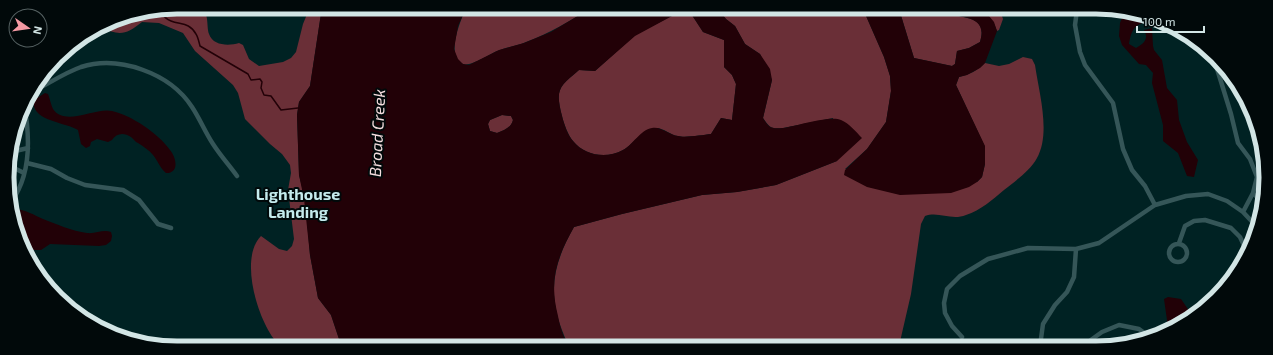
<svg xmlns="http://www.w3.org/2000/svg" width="1273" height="355" viewBox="0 0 1273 355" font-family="'Exo 2',sans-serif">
  <rect width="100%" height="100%" fill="#002223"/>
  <path fill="#6a2f37" d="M177,7C184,7 194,5 200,8C210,14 206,24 209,34C213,46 229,46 239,43L243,45L249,59L259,66L283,62L291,58L296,52L303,24L310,7H322L310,86L299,102L297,115L299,175L305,199L310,255L318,298L331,315L341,345H279C259,325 238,259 261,236L279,249L287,251L292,246L294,239L288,190L291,173L290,165L282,154L270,144L245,119L238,93L233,85L195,51L183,33L159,23L142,22C126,35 119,36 101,27L112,20Z
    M466,8H591C570,21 550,33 526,42C517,46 506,47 497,51C490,54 470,67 463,64C445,56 461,20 466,8Z
    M685,9H688L703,32L724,40V67L732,75L736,84L732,120L721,118L711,134C703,135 685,138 678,136C670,135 663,127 655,128C640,131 635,143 623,150C607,159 585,156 573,141C568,135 564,124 562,116C555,89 559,87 579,70L595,71L635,35Z
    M718,9H863L884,57L890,76L891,91L886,122L867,149L845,169L977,182L982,177L985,164V147L956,85L959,77C969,75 978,70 985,63L999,66L1009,64L1023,57L1032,59L1035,65C1039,93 1051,133 1037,158C1030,171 1015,181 1004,190C992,200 981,210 966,215C951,221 939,211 925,216L921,224L911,294L899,346H569L568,344C547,300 550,269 574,227L622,214L702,195L737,192L776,185L837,161L833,118L783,128C771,129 770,128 763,118L772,80L760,54L745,44L735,26L726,19Z
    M899,9L943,10C958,21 989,12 980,42L969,48L957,51L955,64L952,66L914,58Z
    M978,10H1000L1003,19L999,30L997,31C993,19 989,16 978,10Z
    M502,115L511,116L513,120C511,128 504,130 497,133L490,131L488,124L490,120Z"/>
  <path fill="#220107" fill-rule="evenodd" d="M322,7L466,8L458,26L454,49L458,59L463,64L469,65L499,50L524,43L551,32L591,8L685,9L635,36L595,71L579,70C559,87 555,89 562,116C564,124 568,136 573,141C585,156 607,159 623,150C633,145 640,130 652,128C661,126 669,135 678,136C685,138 703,135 711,134L721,118L732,120L736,84L732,75L724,67V40L703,32L688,9H718L726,19L735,26L745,44L760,54L770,69L772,80L763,118C769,128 771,129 783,128C796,126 831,115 841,120C849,123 856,132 862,138L837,161L776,185L737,192L702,195L622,214L574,227C556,259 549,281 558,316C560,327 563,337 569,346L341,345L331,315L318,298L310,255L304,199L299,175L297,115L299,102L310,86ZM502,115L511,116L513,120C511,128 504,130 497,133L490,131L488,124L490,120Z
    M863,9H899L914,58L952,66L955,64L957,51L969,48L980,42C989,13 958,20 943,10H978L989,16L994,22L997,31L985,63L980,68L967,75L959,77L956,85L985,146V164L982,177L977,182L969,187L951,193L900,195L867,187L844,175L845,170L867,149L886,122L891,91L890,76L884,57Z
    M1129,12H1132L1151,20L1153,23C1149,24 1143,22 1140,24C1132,27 1130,37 1129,44L1136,48C1144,44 1149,39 1144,30L1152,28L1153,46L1154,50L1162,60L1167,88L1177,100L1179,120L1187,142L1198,160L1194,177L1187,176L1178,153L1163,141V125L1152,83L1153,73L1146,65L1139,64L1122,45L1119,36L1120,23L1123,16Z
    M45,93L48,94C50,99 51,105 53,109C65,127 96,107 112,111C131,115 159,134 170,150C176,157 180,173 166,173C160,168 158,161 153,155C149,150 144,147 138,143C135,142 134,139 131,137C124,132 116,133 112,140L108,142L97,139L91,142L90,146L86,148L81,144L78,130C66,122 30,121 34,100Z
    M16,209C26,210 34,215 43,219C56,224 72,231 87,233C96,234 103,229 111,232L112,236L111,241L106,245L99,246L50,244L41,250H33L25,247L13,222L12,211Z
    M1168,297L1181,299L1192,315L1171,331L1166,332L1167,320L1164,299Z"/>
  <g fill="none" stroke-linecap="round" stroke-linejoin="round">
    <path stroke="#220107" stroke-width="1.5" d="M159,11C162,15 166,19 171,21C181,25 189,22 196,34C198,37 199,42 200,46L248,74L251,80L260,79L262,82L261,88L264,95L271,96L281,110L298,108"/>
    <path stroke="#355658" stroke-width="4.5" d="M1077,10L1075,25L1080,52L1085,65L1113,103L1123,149L1132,170L1145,186L1155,205
      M1214,59L1231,114L1238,143L1250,159L1257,177L1253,193L1243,212L1257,227
      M32,92C48,84 64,73 81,67C119,55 170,73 192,107C200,119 205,132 213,144C220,155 229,165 237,176
      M11,152L28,148
      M27,163L51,169L67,178L85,185L123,190L139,200L158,224L171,228
      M8,165L24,173
      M1253,193L1263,203
      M11,202C32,174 30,136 24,104
      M1179,243L1185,226L1194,221L1205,220L1231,228L1240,237L1247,252
      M1169 253a9 9 0 1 1 18 0a9 9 0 1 1-18 0Z
      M962,337L952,326L945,313L944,303L947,289L960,276L988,259L1028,248L1076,249L1099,243L1155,205L1186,196L1208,194L1227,201L1243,212
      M1040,346L1043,324L1055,305L1067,292L1074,277L1076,249
      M1085,347L1088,342L1102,332L1119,325L1139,329L1150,337"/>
  </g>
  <g text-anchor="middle" stroke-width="4" stroke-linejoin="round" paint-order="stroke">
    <g font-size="16" font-style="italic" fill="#f5dddf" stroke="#01090a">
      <text transform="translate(377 133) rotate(-87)" y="6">Broad Creek</text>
    </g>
    <g font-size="16" font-weight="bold" fill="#c5ebed" stroke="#01090a">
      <text x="298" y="200">Lighthouse<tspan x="298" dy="18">Landing</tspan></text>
    </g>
  </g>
  <path d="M0 0H1273V355H0ZM177 14H1096A163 163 0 0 1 1259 177V178A163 163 0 0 1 1096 341H177A163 163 0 0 1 14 178V177A163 163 0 0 1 177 14Z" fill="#01090a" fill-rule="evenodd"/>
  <path fill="none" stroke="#d2e5e5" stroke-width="5" d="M177 14H1096A163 163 0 0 1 1259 177V178A163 163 0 0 1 1096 341H177A163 163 0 0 1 14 178V177A163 163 0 0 1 177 14Z"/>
  <g transform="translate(28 28) rotate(103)"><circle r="19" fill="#01090a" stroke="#556162"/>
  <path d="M0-3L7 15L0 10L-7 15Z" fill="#f49aa4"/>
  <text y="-6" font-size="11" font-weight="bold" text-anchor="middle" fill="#d2e5e5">N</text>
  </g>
  <path d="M1137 26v6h67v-6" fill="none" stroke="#d2e5e5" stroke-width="2"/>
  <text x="1143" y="26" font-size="12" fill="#d2e5e5" stroke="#01090a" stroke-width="3" paint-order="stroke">100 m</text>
</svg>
